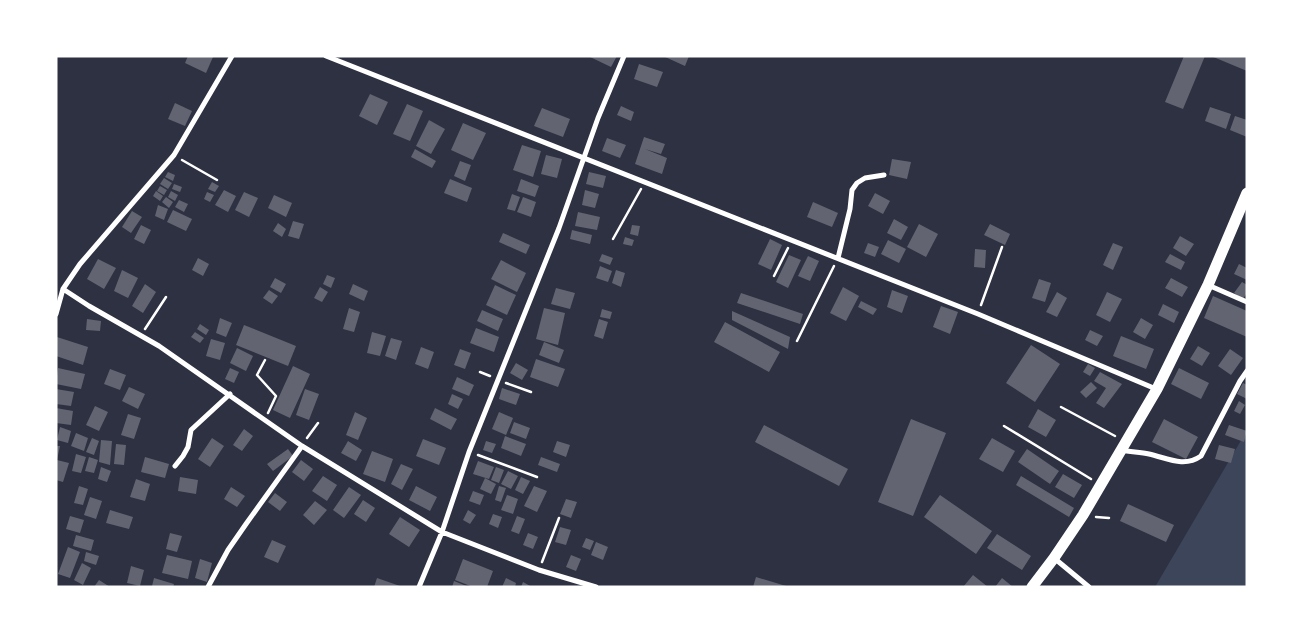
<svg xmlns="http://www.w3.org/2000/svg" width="1303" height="643" viewBox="0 0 1303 643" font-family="Lora,serif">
  <rect width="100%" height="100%" fill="#2d3142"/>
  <path fill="#3c4559" d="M1243,437H1247V587H1155Z"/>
  <path fill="#626471" d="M188,56H211L213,57L206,73L185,63Z
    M588,56H617L611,67Z
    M663,56H689L685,66Z
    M1184,56H1205L1183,109L1165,102Z
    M1211,56H1247V71Z
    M639,64L663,72L657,87L634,79Z
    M370,94L388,102L377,125L359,116Z
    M175,103L192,111L185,126L168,119Z
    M407,104L423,111L410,141L393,134Z
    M621,106L634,112L631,121L617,115Z
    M1210,107L1231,114L1226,129L1205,121Z
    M542,108L570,119L563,137L534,126Z
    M1235,116L1247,120V137L1230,130Z
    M429,120L445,129L431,154L416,146Z
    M463,123L486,133L473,160L451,150Z
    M644,137L665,144L661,154L645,149L667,158L662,174L635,164Z
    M607,138L626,145L620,158L602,151Z
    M522,145L541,151L533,177L513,170Z
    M415,149L436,161L432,168L411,157Z
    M546,155L562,159L557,178L541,174Z
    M892,159L911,162L907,179L889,175Z
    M460,161L471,165L465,181L454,176Z
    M168,172L175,175L173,181L165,177Z
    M589,172L606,176L603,188L586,184Z
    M164,178L172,183L168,189L160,184Z
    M450,179L472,188L467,202L444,193Z
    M521,179L539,186L535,197L517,191Z
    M212,182L219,186L215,192L208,189Z
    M174,184L182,187L180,192L172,189Z
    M160,186L167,190L164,195L157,191Z
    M224,190L236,196L228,212L215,205Z
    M585,190L599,194L595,208L582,205Z
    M156,191L163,196L160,201L153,196Z
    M171,191L178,195L175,201L168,197Z
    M207,192L214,195L210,202L204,199Z
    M244,192L258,198L249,217L235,210Z
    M875,193L890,201L883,214L868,206Z
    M512,194L520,197L515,211L507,209Z
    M274,195L292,203L286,217L268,208Z
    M166,197L173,202L169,208L162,202Z
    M523,197L536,202L531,217L517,212Z
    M179,200L188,204L184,212L175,207Z
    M813,202L838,213L832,227L807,217Z
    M158,205L168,209L164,220L155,216Z
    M173,210L192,219L186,231L167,222Z
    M132,211L142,217L131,233L122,227Z
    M578,212L600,217L597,230L575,226Z
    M894,219L908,227L901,240L887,233Z
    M293,221L304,224L299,239L288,236Z
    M278,223L286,229L282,237L273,231Z
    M919,224L938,234L926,257L907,247Z
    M990,224L1010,234L1005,245L984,235Z
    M141,225L151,230L144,244L134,239Z
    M632,225L640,226L638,236L630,234Z
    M572,230L592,235L590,244L570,239Z
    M503,233L530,245L526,254L499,242Z
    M1180,236L1194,244L1186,256L1173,248Z
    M625,237L634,240L632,246L623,244Z
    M770,239L782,245L771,270L758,264Z
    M888,240L906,249L899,263L881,254Z
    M868,243L879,247L875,257L864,253Z
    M1113,243L1123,247L1113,270L1103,265Z
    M975,249L986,250L985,268L974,267Z
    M602,254L613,258L610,265L599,261Z
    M1170,254L1185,262L1181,270L1165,262Z
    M789,255L801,260L788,288L776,282Z
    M808,256L819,261L810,281L798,276Z
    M198,258L209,264L203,276L192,270Z
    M98,259L116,268L104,289L87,279Z
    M501,260L526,273L517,292L491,279Z
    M1239,264L1247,268V280L1234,274Z
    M600,266L612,271L608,282L596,278Z
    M122,270L138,278L128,298L114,291Z
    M616,270L625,273L621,287L612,283Z
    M327,275L335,278L331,288L323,284Z
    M275,278L286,284L281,293L270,287Z
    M1171,278L1188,287L1182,297L1165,288Z
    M1039,279L1051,283L1045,302L1032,298Z
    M1242,282L1247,285V293L1243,299L1234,293Z
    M145,284L156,292L143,313L132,306Z
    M353,284L368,291L364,301L349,294Z
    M495,285L516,295L507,315L486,305Z
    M320,287L328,292L322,302L314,298Z
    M843,287L859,296L846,321L830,313Z
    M556,288L575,293L570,309L551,304Z
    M269,290L278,296L272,304L263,298Z
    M892,290L908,296L902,313L887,307Z
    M1057,292L1067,298L1057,317L1046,312Z
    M1107,292L1122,299L1110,322L1096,315Z
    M741,293L803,314L800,324L737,303Z
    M1213,296L1247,311V337L1204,318Z
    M861,301L877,309L873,315L858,307Z
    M1163,304L1179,312L1174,323L1158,315Z
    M941,306L958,312L950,334L933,327Z
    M349,308L360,312L354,332L343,329Z
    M544,308L565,313L558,345L536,339Z
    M602,309L612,312L610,319L600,317Z
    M482,310L503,319L498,331L477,321Z
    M732,311L790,337L788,349L732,320Z
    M220,318L232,323L226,337L216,333Z
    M1141,318L1153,325L1145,339L1133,332Z
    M87,319L101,321L100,331L86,330Z
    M599,319L608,322L603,339L594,336Z
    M725,322L780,352L769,372L714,342Z
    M200,324L209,330L206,335L197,329Z
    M244,325L296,346L288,366L236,345Z
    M476,328L499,337L494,352L470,343Z
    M1090,330L1103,336L1097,346L1085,340Z
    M195,332L204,338L200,343L191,337Z
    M372,332L386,336L380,356L367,353Z
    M1121,336L1154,349L1146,369L1113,356Z
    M57,337L88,347L83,365L56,356Z
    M391,338L402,341L396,360L385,356Z
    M211,339L225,343L220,360L206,356Z
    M544,342L564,350L559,363L539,355Z
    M1031,345L1060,364L1035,402L1006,383Z
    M1198,346L1210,353L1202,366L1190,359Z
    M421,347L434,352L428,369L415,364Z
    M237,348L253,356L246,371L230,363Z
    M460,349L471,353L465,369L454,365Z
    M1230,349L1243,358L1231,375L1218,366Z
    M536,359L565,369L558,387L530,377Z
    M516,363L528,370L522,380L510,373Z
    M1088,364L1095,368L1090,376L1083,372Z
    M293,366L310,374L290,418L273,410Z
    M58,368L85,374L81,389L56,384Z
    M230,368L239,372L234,383L225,379Z
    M1179,368L1209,383L1201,399L1171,384Z
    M110,369L126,375L120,390L104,384Z
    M1100,372L1122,384L1104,408L1096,403L1106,388L1094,381Z
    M457,377L474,385L469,396L452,389Z
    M1091,382L1097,388L1086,398L1080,392Z
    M1243,383L1247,385V399L1237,394Z
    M129,387L145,394L138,409L122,401Z
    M502,388L520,394L516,405L499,399Z
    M56,389L74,392L71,406L56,404Z
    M305,389L319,394L309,420L296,415Z
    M452,394L463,399L458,409L448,404Z
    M1239,401L1245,405L1240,414L1234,411Z
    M95,406L108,412L99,431L86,425Z
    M56,408L73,411L71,425L56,423Z
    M435,408L457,419L451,430L430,419Z
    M1038,409L1056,420L1046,437L1028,427Z
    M355,412L367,418L358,440L346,435Z
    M499,412L513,418L506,435L492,429Z
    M128,414L141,418L134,439L121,435Z
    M911,419L946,433L913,516L878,502Z
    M1164,419L1198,437L1186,459L1152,442Z
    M514,422L530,428L526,439L510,433Z
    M764,425L848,469L839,486L755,442Z
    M1229,425L1247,431L1244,442L1225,435Z
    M60,427L71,431L68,443L57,440Z
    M244,429L253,436L242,451L233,445Z
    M76,433L88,438L84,451L71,446Z
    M505,436L526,444L521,456L501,448Z
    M92,438L99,441L94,455L86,452Z
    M212,438L224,446L210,467L198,459Z
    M992,438L1015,451L1003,472L979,459Z
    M423,439L446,448L439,465L416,456Z
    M101,440L112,441L110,465L99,462Z
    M348,441L362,450L356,461L341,453Z
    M486,441L496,444L492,453L483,450Z
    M557,441L570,445L566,457L553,452Z
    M116,444L126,445L124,465L114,464Z
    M1219,445L1235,449L1231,463L1215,459Z
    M56,446H60L57,460L69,463L63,482L56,480Z
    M288,449L293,456L273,471L267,464Z
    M1027,449L1059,471L1050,484L1018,462Z
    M372,451L393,459L385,482L363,474Z
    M76,454L86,457L81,473L72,471Z
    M89,457L98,460L94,473L85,471Z
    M145,457L169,464L165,478L141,472Z
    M541,457L560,464L557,472L538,465Z
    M301,460L313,469L304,481L292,472Z
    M478,461L494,467L489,479L473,474Z
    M401,464L413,469L402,490L391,484Z
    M101,467L111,471L107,482L98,479Z
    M496,467L504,470L499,483L491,480Z
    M508,471L518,476L511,489L501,484Z
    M1063,474L1082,485L1074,498L1055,487Z
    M323,476L337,485L327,501L312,491Z
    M1021,476L1074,508L1069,517L1016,485Z
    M180,477L198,480L196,494L178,491Z
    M521,477L530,481L523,494L515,490Z
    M485,478L496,484L491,494L480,489Z
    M136,479L150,484L145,501L130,497Z
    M79,486L88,489L83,505L74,503Z
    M416,486L437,497L430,511L409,500Z
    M499,486L506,488L501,502L495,500Z
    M534,486L547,491L537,512L524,506Z
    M231,487L245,496L237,507L224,499Z
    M349,487L361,495L344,518L333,510Z
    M473,491L484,495L480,505L469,501Z
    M275,493L287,502L280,511L268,502Z
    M507,495L518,499L513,514L501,510Z
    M940,495L992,531L976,554L924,517Z
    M90,497L102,501L96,519L84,515Z
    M566,499L577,502L571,518L560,514Z
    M363,500L375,508L366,522L354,514Z
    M315,501L327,510L314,525L303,515Z
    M1128,504L1174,525L1166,542L1120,521Z
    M110,510L133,517L129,529L106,523Z
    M468,510L476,515L470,524L463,520Z
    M493,514L502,517L498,528L489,524Z
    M70,516L84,520L80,533L66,529Z
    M517,516L525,519L519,534L511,531Z
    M400,517L420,530L409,547L389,534Z
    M560,527L571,530L566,545L555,542Z
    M170,533L182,536L177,552L166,549Z
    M528,533L538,537L533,549L523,545Z
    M997,534L1031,556L1022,570L987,548Z
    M76,535L94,540L91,551L73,546Z
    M586,538L594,541L590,550L582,547Z
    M272,540L286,546L278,563L264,557Z
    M596,542L608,547L603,560L591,555Z
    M68,547L80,552L70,578L58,574Z
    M86,552L99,556L96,565L84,561Z
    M167,555L192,561L188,579L162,573Z
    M571,555L581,559L576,571L566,567Z
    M200,559L212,563L207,582L195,578Z
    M463,559L493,571L487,587H473L455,580Z
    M82,563L91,568L83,585L74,580Z
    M131,566L144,570L140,586L127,583Z
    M973,575L988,587H963Z
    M756,577L786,586V587H753Z
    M154,578L174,584L173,587L152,586Z
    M377,578L400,586V587H374Z
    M506,578L516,583L515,587H502Z
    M1002,578L1013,587H995Z
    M99,580L110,587H94Z
    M454,581L469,587H452Z
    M523,582L532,587H521Z"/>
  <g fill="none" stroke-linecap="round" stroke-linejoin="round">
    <path stroke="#fff" stroke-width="2.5" d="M182,160L217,180
      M613,239L641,189
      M774,276L788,248
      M981,305L1002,247
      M145,329L166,297
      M797,341L834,266
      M265,360L257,375L276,396L268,413
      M480,372L490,376
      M506,383L531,392
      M1061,407L1115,436
      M1004,426L1091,479
      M307,438L318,423
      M478,455L537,477
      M1096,517L1109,518
      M542,562L559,518"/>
    <path stroke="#fff" stroke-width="5" d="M232,56L174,155L80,264L63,289L89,306L159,346L302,446L442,532L539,570L596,587
      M326,56L978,314L1156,389
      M838,258L850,209L852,190L857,183L865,178L884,175
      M1208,285L1247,302
      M56,314L63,289
      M1121,450C1130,452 1140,452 1149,454C1167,458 1184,468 1201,456L1240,381L1247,371
      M175,466L183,456L188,447L191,430L230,394
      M1054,558L1089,587
      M208,587L228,550L246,524L302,446
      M419,587L442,532L469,452L559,228L598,118L624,56"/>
    <path stroke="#fff" stroke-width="11" d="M1032,587L1054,558L1083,515L1157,389L1208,285L1247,193"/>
  </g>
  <rect width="1303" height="643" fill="none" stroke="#ffffff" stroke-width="115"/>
</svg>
